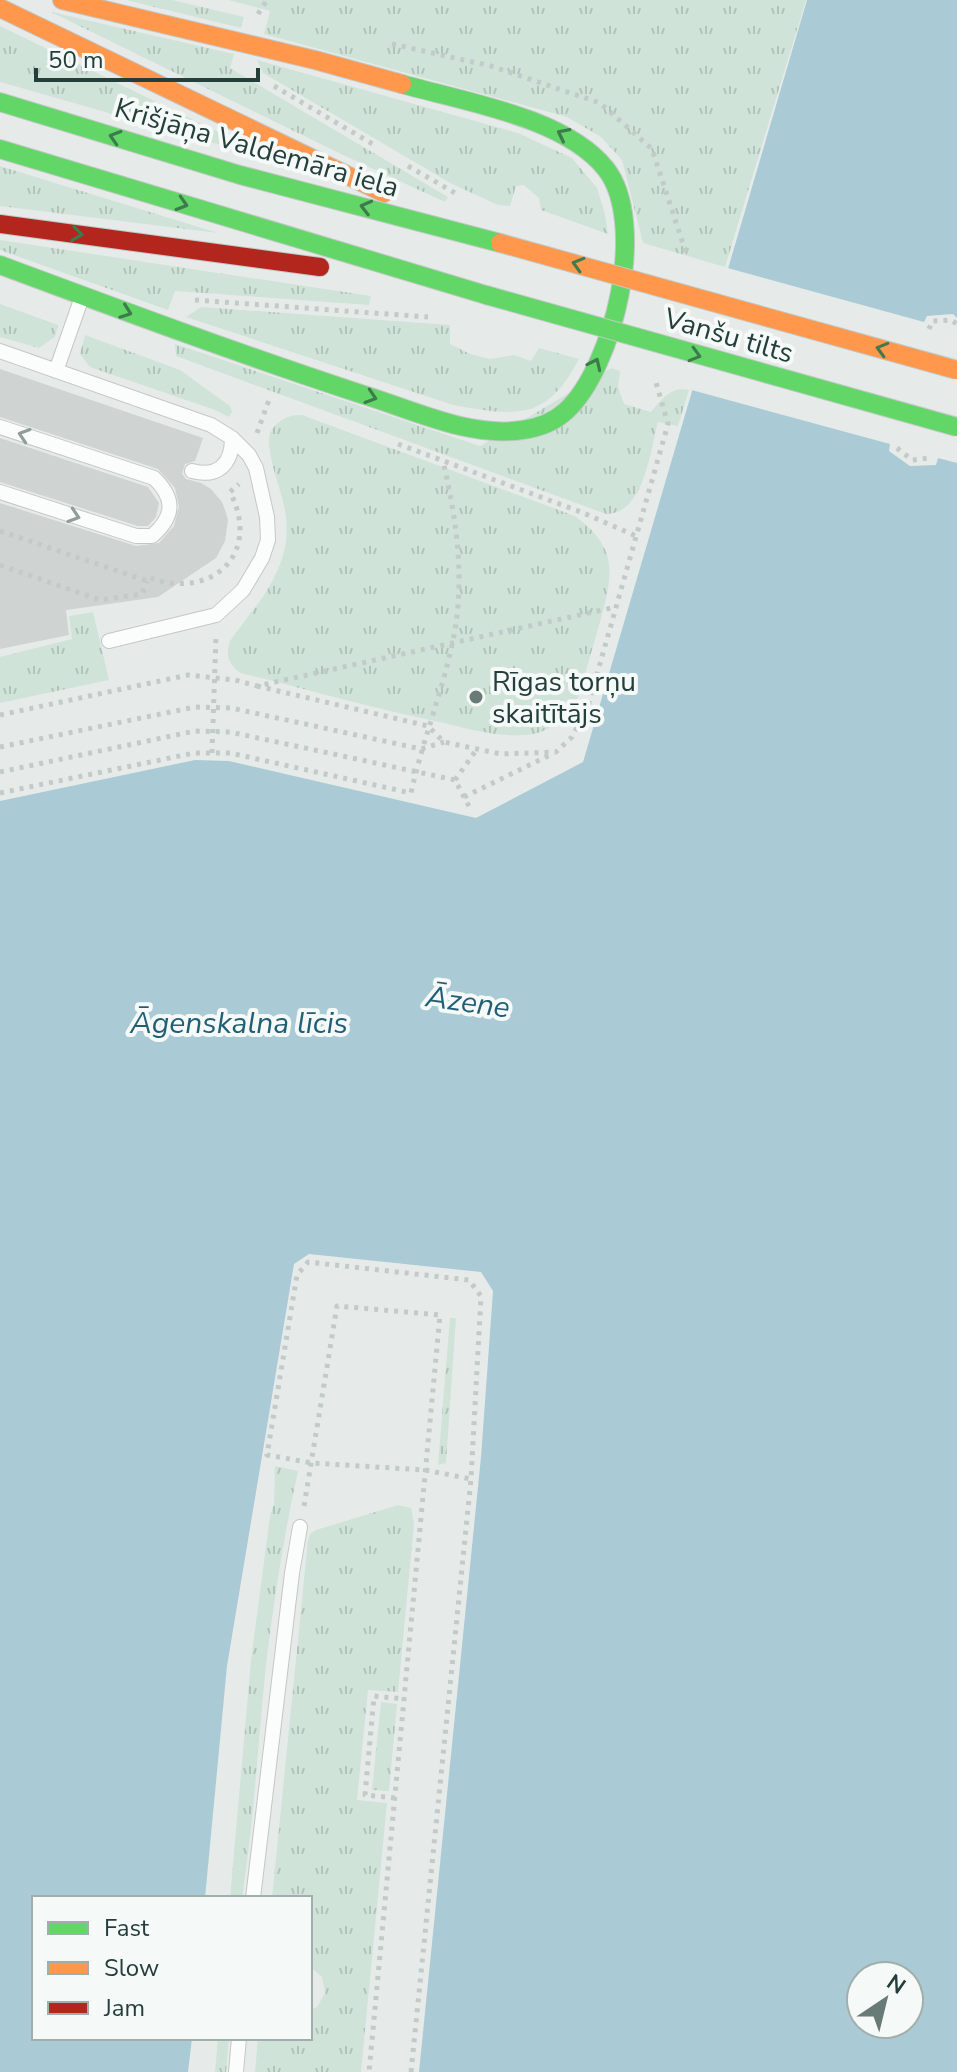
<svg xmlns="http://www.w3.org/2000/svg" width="957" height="2072" viewBox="0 0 957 2072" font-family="'Nunito Sans',sans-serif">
  <defs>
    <pattern id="grass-tufts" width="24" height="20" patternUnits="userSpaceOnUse" patternTransform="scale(2)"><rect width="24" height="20" fill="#d0e3d8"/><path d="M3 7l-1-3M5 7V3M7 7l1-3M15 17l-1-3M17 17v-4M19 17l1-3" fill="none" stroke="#b2c4ba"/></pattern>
  </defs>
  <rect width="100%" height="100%" fill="#e6ebe9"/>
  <path fill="url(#grass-tufts)" d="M126,0H172L244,17L241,28Z
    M228,0H806L725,267L643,243L622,160L601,137L567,117L264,34L270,11Z
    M51,12L234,54L230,68L448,197L445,202L341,154Z
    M0,26L247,146L245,152L0,82Z
    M257,60L518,133L572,158L597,188L605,214L608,234L541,210L539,198L524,185L516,186L510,206L498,205L452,184L263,73Z
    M0,166L218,233L0,206Z
    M0,240L371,296L369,305L175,291L168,310L0,250Z
    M0,304L58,325L55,337L39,348L0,337Z
    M201,307L450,325V344L470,354L490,359L514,355L531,361L539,348L579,359C546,422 516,416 453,405L186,317Z
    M85,335L180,370L230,406L232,412L229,417L215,410L90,367L80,354Z
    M175,344L480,446L611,368L620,371L618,387L624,404L651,412C661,400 672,385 689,390L678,426L658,422C650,452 644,514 606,514L176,356Z
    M295,415H302L575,516C619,548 613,575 600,622C593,646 586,671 579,695C572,712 553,730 534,734C504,739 473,730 444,723C376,709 309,690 241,673C229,665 225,656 230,641C252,609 276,588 285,547C293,508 272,480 269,444C268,428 280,418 295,415Z
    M93,612L109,680L0,703V657L72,639L69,616Z
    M450,1318H456L446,1463L438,1465Z
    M275,1466L298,1471C284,1535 274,1599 266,1665C258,1743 254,1821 242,1898H230L251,1660L270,1516L274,1504Z
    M398,1505L411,1508L414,1524L398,1692L368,1690L357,1800L387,1803L361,2072H255L258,2038H310V2010L317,2007L325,1993L322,1977L310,1967V1898H272L308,1540L310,1534L316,1530Z
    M381,1702L397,1704L389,1791L372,1790Z
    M218,2038H229L226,2072H215Z"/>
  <path fill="#aacbd6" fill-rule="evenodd" d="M807,0H957V2072H419L481,1457L493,1291L481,1272L309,1254L294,1264L227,1666L205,1898H34V2038H192L188,2072H0V801L195,760L229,761L476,818L583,762ZM861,1976H909V2024H861Z"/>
  <path fill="#e6ebe9" d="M724,267L924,322L927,316L953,314L957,318V463L938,458L936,465L910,466L889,451L890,444L688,389Z"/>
  <path fill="#cfd3d2" d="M0,369L203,438L195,461L185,464L182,474L186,479L201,483L211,489L222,502L225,510L228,520L225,541L216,558L158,597L66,610L69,635L0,649V503L136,546L159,543L174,526L179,507L175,488L158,469L0,417Z
    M0,438L148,487L159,503L156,517L148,526H138L0,482Z"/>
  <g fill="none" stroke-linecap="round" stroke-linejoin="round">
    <g stroke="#c3c8c6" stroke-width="16">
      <path id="lane" d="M0,351L211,425L232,438L249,455L256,468L267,517L268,540L262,558L243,590L216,615L109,641
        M56,371L82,297
        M0,427L154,478C176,499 174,517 152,536H136L0,492
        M192,471C218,478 232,464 232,438
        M253,1898L292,1573L300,1527
        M236,2072L239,2038"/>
    </g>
    <g stroke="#c2c8c6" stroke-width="20">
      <path id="fast" d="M0,102L240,175L500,243
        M0,149L486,295
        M0,265C121,310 242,355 364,395C413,410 470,438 522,430C538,428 554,422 566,411C614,367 648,223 606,169C565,117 464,102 402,84"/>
    </g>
    <g stroke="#c2c8c6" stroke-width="20">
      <path id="slow" d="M62,0L315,60L402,84
        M0,8L384,193"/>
    </g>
    <g stroke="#c2c8c6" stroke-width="20">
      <path id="jam" d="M0,224L320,267"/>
    </g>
    <path stroke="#c2cbc9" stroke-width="5" stroke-dasharray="4 6" stroke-linecap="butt" d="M258,14L267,0
      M392,44L491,66L600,103L652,149L687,256
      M274,86L376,146
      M408,166L455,193
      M195,300L428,317
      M257,433L270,397
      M398,444L581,512L636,536
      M0,531L147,581L150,578C212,600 262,554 230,492L239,484
      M0,565L100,600L142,594L147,581
      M257,686L428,726L444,742L477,749L501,754L556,752L572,737L588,706L668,424L655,379
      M0,715L188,675L235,680L257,686L616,607
      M0,747L195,707L231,708L421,749L444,742
      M212,753L216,636
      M0,772L195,731L230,732L455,780L471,810
      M455,780L477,749
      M0,793L194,753H230L411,793C422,743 441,695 452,645C466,583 457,521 443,461
      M464,797L552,754
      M304,1506L337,1306L440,1315L369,2072
      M395,1798L365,1795L374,1696L405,1699
      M411,2072L471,1479L481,1296L469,1280L308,1262L297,1275L267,1455L312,1463L425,1470L471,1479"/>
    <use href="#lane" stroke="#fbfcfc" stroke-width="14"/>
    <use href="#fast" stroke="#63d668" stroke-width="18"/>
    <use href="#slow" stroke="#ff974d" stroke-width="18"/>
    <use href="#jam" stroke="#b3261e" stroke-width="18"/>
    <g stroke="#c2cac8" stroke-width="20" stroke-linecap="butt">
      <path id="fast-bridge" d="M486,295L957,427"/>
    </g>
    <g stroke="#c2cac8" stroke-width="20" stroke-linecap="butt">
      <path id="slow-bridge" d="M500,243L957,370"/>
    </g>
    <path stroke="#c2cbc9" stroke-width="5" stroke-dasharray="4 6" stroke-linecap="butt" d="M929,329L932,321L951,320L957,324
      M897,448L912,460L930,458"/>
    <use href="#fast-bridge" stroke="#63d668" stroke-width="18"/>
    <use href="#slow-bridge" stroke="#ff974d" stroke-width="18"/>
  </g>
  <defs><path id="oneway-chevron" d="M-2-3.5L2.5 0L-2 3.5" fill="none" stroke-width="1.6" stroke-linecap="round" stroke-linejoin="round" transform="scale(2)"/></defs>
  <g stroke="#3d7b4c">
    <use href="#oneway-chevron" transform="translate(563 134) rotate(-153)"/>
    <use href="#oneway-chevron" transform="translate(115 137) rotate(-163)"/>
    <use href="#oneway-chevron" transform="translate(182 204) rotate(17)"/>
    <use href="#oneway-chevron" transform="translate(366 207) rotate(-166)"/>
    <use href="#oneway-chevron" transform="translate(77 234) rotate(8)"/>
    <use href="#oneway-chevron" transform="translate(578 264) rotate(-164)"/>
    <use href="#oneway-chevron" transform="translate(126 312) rotate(20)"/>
    <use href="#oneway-chevron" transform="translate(882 349) rotate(-164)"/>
    <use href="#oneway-chevron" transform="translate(695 355) rotate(16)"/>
    <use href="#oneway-chevron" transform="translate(595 364) rotate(-65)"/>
    <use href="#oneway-chevron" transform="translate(371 397) rotate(18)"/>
  </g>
  <g stroke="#909d9b">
    <use href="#oneway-chevron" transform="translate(24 435) rotate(-162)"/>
    <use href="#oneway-chevron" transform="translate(74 516) rotate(18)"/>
  </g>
  <circle fill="#687b77" stroke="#f5f9f7" stroke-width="3" cx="476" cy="697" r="8"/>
  <g text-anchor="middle" stroke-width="8" stroke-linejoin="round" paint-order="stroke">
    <g font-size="28" fill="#243e3a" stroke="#f5f9f7">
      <text transform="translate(257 147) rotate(16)" y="10">Krišjāņa Valdemāra iela</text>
      <text transform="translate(729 335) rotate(16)" y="10">Vanšu tilts</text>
    </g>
    <g font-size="28" fill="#243e3a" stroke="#f5f9f7" text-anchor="start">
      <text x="492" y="691">Rīgas torņu<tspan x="492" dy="32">skaitītājs</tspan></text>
    </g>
    <g font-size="30" font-style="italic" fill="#215f76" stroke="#f5f9f7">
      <text transform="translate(468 1002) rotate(8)" y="10">Āzene</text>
      <text x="239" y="1033">Āgenskalna līcis</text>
    </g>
  </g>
  <rect x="32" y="1896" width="280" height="144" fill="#f5f9f7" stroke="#a1aeab" stroke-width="2"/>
  <rect x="48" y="1922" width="40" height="12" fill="#63d668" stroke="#a1aeab" stroke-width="2"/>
  <text x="104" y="1936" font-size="24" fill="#243e3a">Fast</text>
  <rect x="48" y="1962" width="40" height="12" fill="#ff974d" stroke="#a1aeab" stroke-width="2"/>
  <text x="104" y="1976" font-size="24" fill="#243e3a">Slow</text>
  <rect x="48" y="2002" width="40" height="12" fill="#b3261e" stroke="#a1aeab" stroke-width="2"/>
  <text x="104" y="2016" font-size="24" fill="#243e3a">Jam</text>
  <g transform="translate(885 2000) rotate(35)"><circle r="38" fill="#f5f9f7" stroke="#a1aeab" stroke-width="2"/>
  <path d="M0-6L14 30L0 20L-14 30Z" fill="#687b77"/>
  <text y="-12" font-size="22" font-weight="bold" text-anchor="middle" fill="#243e3a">N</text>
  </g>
  <path d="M36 68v12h222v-12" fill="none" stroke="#243e3a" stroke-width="4"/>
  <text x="48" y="68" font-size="24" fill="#243e3a" stroke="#f5f9f7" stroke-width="6" paint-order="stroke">50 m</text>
</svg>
